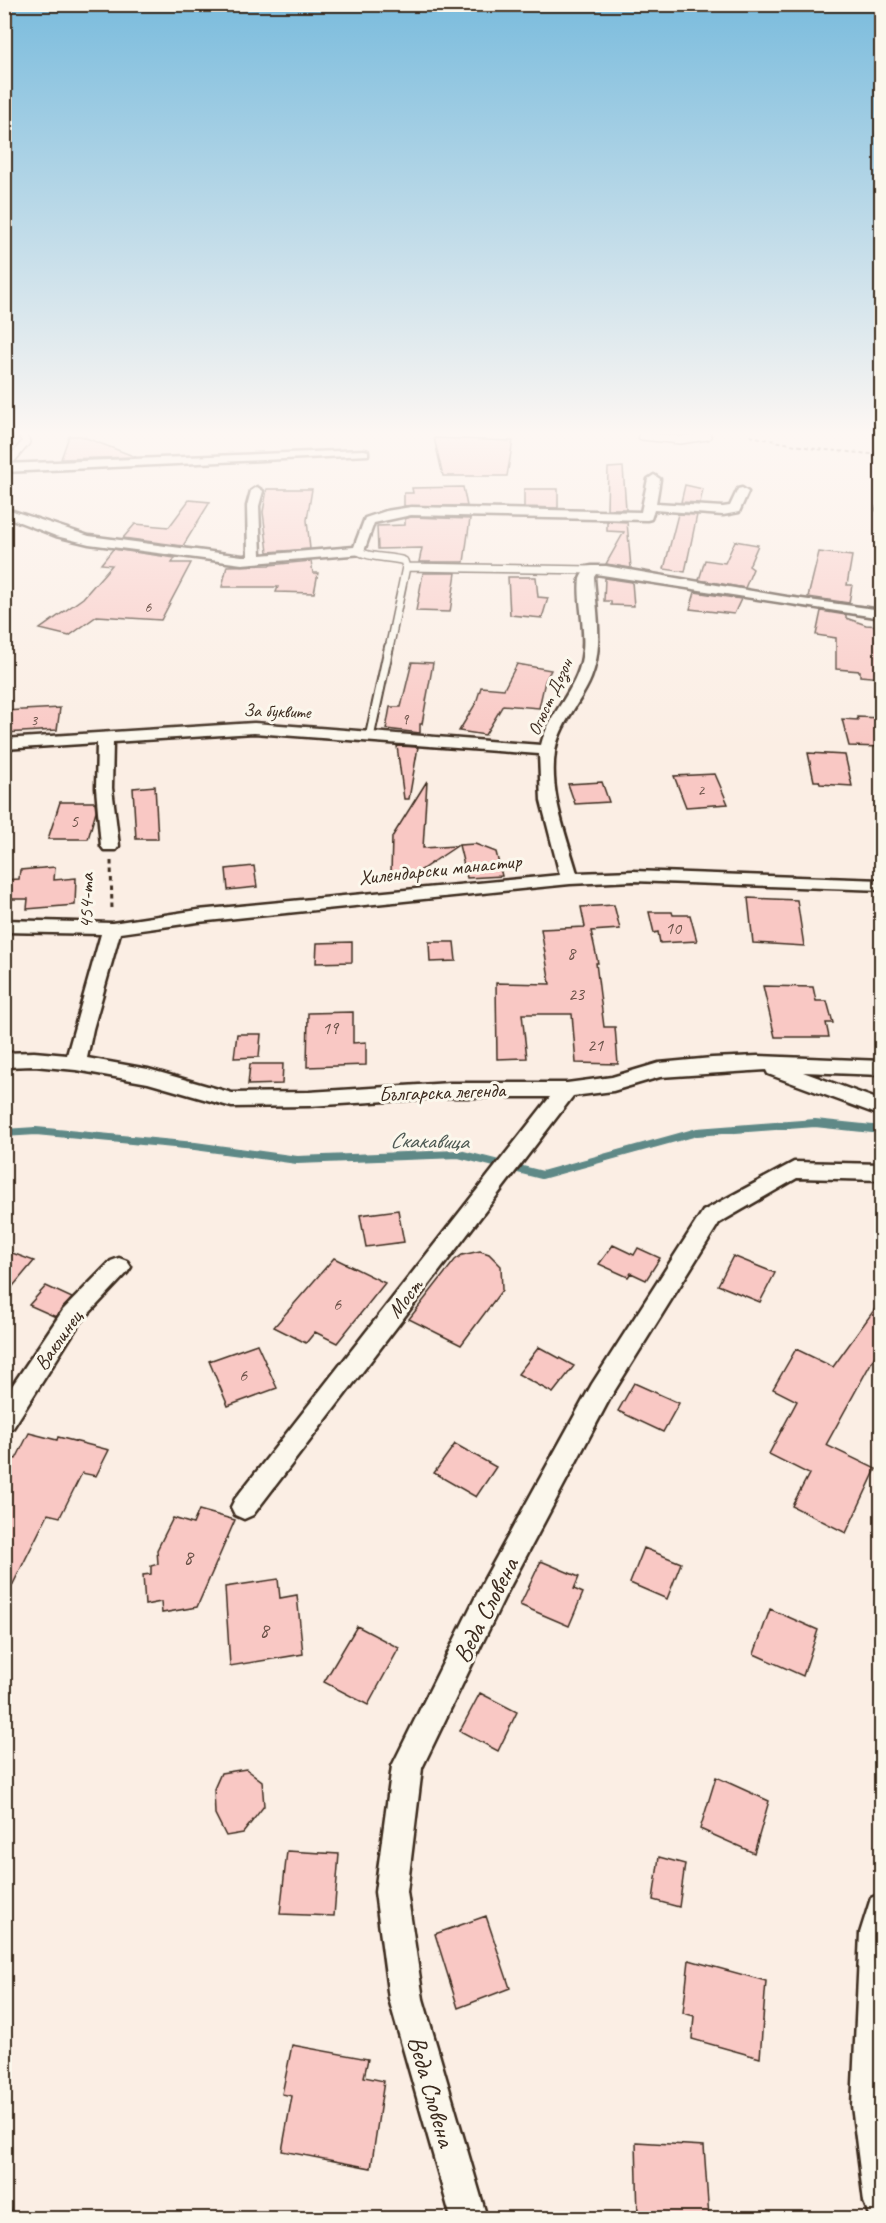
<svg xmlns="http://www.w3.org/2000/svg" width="886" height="2223" viewBox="0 0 886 2223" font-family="Caveat,sans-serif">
  <rect width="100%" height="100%" fill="#fbeee4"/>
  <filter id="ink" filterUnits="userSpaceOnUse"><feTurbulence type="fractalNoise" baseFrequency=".0167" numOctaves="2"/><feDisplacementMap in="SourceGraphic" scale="12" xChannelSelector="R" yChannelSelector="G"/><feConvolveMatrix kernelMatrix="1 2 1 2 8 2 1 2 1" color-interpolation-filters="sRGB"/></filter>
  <g filter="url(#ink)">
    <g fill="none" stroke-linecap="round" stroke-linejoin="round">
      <path stroke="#5f8987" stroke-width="8" d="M4,1133L36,1131L195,1146L297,1160L459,1154L542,1175L697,1132L815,1123L882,1130"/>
      <path stroke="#5f8987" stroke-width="12" d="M4,2209L11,2218"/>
    </g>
    <path fill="#f9c8c4" stroke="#3b2a1e" stroke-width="1.5" d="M69,436H81L136,457L61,459Z
      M434,438L513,441L507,476H443Z
      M623,467L626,509H607L608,468Z
      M685,485L703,489L700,503L681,502Z
      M463,487L467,506H404V493H413L412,488Z
      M267,489H312L307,520L310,549L268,552L263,512Z
      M524,489H558V508L524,507Z
      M189,500L210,502L183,546L123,538L135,524L169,527Z
      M678,514L697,515L685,572L664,569Z
      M411,517L470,519L464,562H419L422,548L378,549L377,526L405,525V519Z
      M607,521L627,522L631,568L606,564L624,532L607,531Z
      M735,541L758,545L749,566L753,569L745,588L699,580L705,560L725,563Z
      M113,549L175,558L172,563H191L161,620L97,616L69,636L40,629L83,598L112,565L101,564Z
      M819,552L852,556L847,585H852L849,603L808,597Z
      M311,561L313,573H318L314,593L276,592L278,587H222L227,566L269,565Z
      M423,573H456L450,612L416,611Z
      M508,577H536L538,597L548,598L542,618L510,615Z
      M605,578L632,582L634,606L611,605V601H604Z
      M695,592L741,599L734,614L690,609Z
      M821,611L846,615V618L866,625L880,626L882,678L860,676V671L836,669V638L816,635Z
      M412,662L433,663L422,724H420V733L386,729L390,707H401Z
      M517,664L551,670L545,681L539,708L503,705L485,735L459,731L476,703L481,687L504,689Z
      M60,708L57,730L4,733V711Z
      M857,717L882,718V747L849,746L842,719L858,720Z
      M397,746L418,747L409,799H404Z
      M808,753L845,755L852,786L820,784L819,781H814Z
      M715,774L728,804L686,807L674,776Z
      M427,781L423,848L457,846L415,874H391L392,837Z
      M602,782L609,802L575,804L568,784Z
      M155,786L158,839H136L133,788Z
      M60,802H95L96,811L88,839H48Z
      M475,844L496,852L502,876L467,878L459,845Z
      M254,866L257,887L228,890L226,869Z
      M55,867L54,880L76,878L75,905L27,909L28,899H4V880L19,879L20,870Z
      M748,898L797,900L804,946L753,943Z
      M614,905L620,929L591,931L598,963H596L604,1027H615L618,1064L576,1063L572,1014H522L527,1058L497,1059L496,983L550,984L541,929L585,927L581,907Z
      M649,912H672L673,915H690L697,941L660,943L658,932L654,933Z
      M352,942V962L316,963L317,943Z
      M429,942H454L456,961L430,962Z
      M763,986L813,987L816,1001H827L833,1023H826L829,1037H775Z
      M353,1012V1043L366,1042V1065L307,1067L308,1013Z
      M237,1034H261L259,1057L234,1058Z
      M250,1064H283L282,1084L248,1085Z
      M398,1210L404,1242L366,1247L360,1215Z
      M613,1245L634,1255L638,1248L660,1258L646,1280L631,1273L628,1277L599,1264Z
      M4,1250L34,1261L4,1297Z
      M480,1251L489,1254L501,1266L502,1290L461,1345L409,1319L455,1260L462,1255Z
      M733,1256L775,1273L760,1302L718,1285Z
      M334,1258L385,1283L337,1343L315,1332L306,1343L274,1327Z
      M46,1286L72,1298L56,1317L29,1305Z
      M882,1299V1343L826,1445L876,1469L846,1533L792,1506L809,1474L769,1454L797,1401L773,1389L796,1349L833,1367Z
      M257,1344L277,1388L228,1406L209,1361Z
      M539,1347L574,1366L553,1393L518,1374Z
      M634,1383L679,1403L663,1432L618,1411Z
      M29,1433L57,1440L58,1437L109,1450L96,1476L82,1473L60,1517L48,1514L4,1602V1456L16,1459Z
      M455,1444L496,1467L476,1497L434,1473Z
      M199,1510L235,1520L197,1607L162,1613L161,1602L145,1605L143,1575L151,1574V1566L158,1564L157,1550L173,1518L193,1524Z
      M644,1548L681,1563L667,1599L630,1583Z
      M541,1561L579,1577L574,1589L583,1593L569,1626L520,1605Z
      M278,1579L280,1598L297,1595L303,1654L230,1666L225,1587Z
      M770,1609L818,1630L803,1676L754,1654Z
      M357,1626L399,1648L368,1705L324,1682Z
      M480,1693L517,1712L498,1751L460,1731Z
      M246,1769L262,1781L264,1806L243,1833L226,1836L215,1814L214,1789L221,1773Z
      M716,1777L769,1801L754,1853L700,1829Z
      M287,1851L339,1854L334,1916L280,1914Z
      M659,1857L685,1864L679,1907L653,1900Z
      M486,1916L510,1988L458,2008L435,1934Z
      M689,1960L766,1981L760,2058L692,2039L694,2016L683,2013Z
      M292,2045L368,2059L364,2077L384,2081L371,2168L282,2151L292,2096L282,2094Z
      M636,2142L704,2146L709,2218L638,2217Z"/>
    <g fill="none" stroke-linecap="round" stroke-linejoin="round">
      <g stroke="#3b2a1e" stroke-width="10">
        <path id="service-far1" d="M642,436L680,440L707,436
          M4,463L13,458L26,442L23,436
          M880,509L882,507
          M358,551C372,559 389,556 404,561L406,567L389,649
          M406,567L592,570"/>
      </g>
      <g stroke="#3b2a1e" stroke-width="12">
        <path id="service" d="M370,735L389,647"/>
      </g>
      <g stroke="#3b2a1e" stroke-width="5">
        <path id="minor" d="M364,450L368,451V455L4,472V464Z
          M654,475L660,479L656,503L723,507L730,506L738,489L742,488L748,492L739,512L723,515L654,510L651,519L647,520L411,515L374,523L363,554L242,564L89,544L56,536L4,516V508L89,536L242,556H248L247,506L251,491L257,487L263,491L259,506L261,555L354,547L365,518L386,511L411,507L641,512L648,479Z
          M592,566H606L787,597L882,610V618L596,574L594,577C596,610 604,645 591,678C581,703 559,724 555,752C549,793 566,834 577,873L633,871L882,880V890L633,881L570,884L198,922L120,933L93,1029L87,1058L148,1069L232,1093L309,1092L450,1083H567L612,1077L659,1063L712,1058L758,1056L882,1061V1075L803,1072L882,1101V1116L768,1074L766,1070L660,1077L613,1091L573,1096L253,1515L244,1519L235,1515L231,1507L235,1499L550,1097H450L309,1106L232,1107L148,1083L76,1070L34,1066L4,1067V1053L34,1052L67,1055L101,934L4,932V920L112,923L198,910L560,875L541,801L539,754L254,733L113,742L112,788L119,846L116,850H104L101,846L96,788L97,743L4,749V739L254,723L541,745C549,713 577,690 582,657C587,631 577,602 580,579C581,575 585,571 587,567Z
          M794,1162L882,1164V1180L797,1178L719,1223L610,1398L504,1598L422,1768L407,1892L423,1999L487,2218H451L389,1999L375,1892L392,1766L484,1580L592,1384L703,1211Z
          M119,1258L127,1261L131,1267L127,1273L79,1324L13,1428L4,1431V1398L63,1310L111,1261Z
          M882,1893V2218L869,2215L864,2202L852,2106L860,1933L871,1898Z"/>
      </g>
      <path stroke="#3b2a1e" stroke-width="2" stroke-dasharray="4 3" stroke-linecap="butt" d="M750,436L816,449L882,455"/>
      <path stroke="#3b2a1e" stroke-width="3" stroke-dasharray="4.5 4" stroke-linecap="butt" d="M111,861L112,911"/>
      <use href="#service-far1" stroke="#fbf7ec" stroke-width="7"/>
      <use href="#service" stroke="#fbf7ec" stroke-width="8"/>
      <use href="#minor" fill="#fbf7ec" fill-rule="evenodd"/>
    </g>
  </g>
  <linearGradient id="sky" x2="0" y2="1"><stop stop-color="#7bbcdd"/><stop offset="0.58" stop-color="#fdf7f3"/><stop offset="1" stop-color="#fdf7f3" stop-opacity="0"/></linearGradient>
  <rect width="886" height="747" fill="url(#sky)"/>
  <g text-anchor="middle" stroke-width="6" stroke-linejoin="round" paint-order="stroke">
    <g font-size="15" fill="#6a5248">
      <text x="148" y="612">6</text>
      <text x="405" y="724">9</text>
      <text x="34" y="725">3</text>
      <text x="701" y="795">2</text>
    </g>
    <g font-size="18" fill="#3b2a1e" stroke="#fbf7ec">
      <text transform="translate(550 697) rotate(-65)" y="6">Огюст Дозон</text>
      <text transform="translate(277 711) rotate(2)" y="6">За буквите</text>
    </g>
    <g font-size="18" fill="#6a5248">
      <text x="74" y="827">5</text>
      <text x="673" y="934">10</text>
      <text x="571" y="959">8</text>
      <text x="576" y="1000">23</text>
      <text x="330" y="1034">19</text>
      <text x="595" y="1051">21</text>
      <text x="337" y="1310">6</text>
      <text x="243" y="1381">6</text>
    </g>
    <g font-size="21" fill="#3b2a1e" stroke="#fbf7ec">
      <text transform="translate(440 869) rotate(-6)" y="7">Хилендарски манастир</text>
      <text transform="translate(86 901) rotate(-89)" y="7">454-та</text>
      <text transform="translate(442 1092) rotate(-2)" y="7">Българска легенда</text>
      <text transform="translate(405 1298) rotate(-52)" y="7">Мост</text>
      <text transform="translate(58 1340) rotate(-55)" y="7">Ваклинец</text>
    </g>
    <g font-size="21" fill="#6a5248">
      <text x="188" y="1564">8</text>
      <text x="264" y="1637">8</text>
    </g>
    <g font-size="22" font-style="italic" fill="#4d5953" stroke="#fbf7ec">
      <text transform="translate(429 1140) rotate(1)" y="8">Скакавица</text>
    </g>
    <g font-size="26" fill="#3b2a1e" stroke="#fbf7ec">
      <text transform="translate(485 1610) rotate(-63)" y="9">Веда Словена</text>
      <text transform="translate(432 2091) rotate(74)" y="9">Веда Словена</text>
    </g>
  </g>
  <rect width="886" height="2223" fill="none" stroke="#fbf7ec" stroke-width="24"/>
  <rect x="12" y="12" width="862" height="2199" fill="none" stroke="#3b2a1e" stroke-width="2" filter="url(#ink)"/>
</svg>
